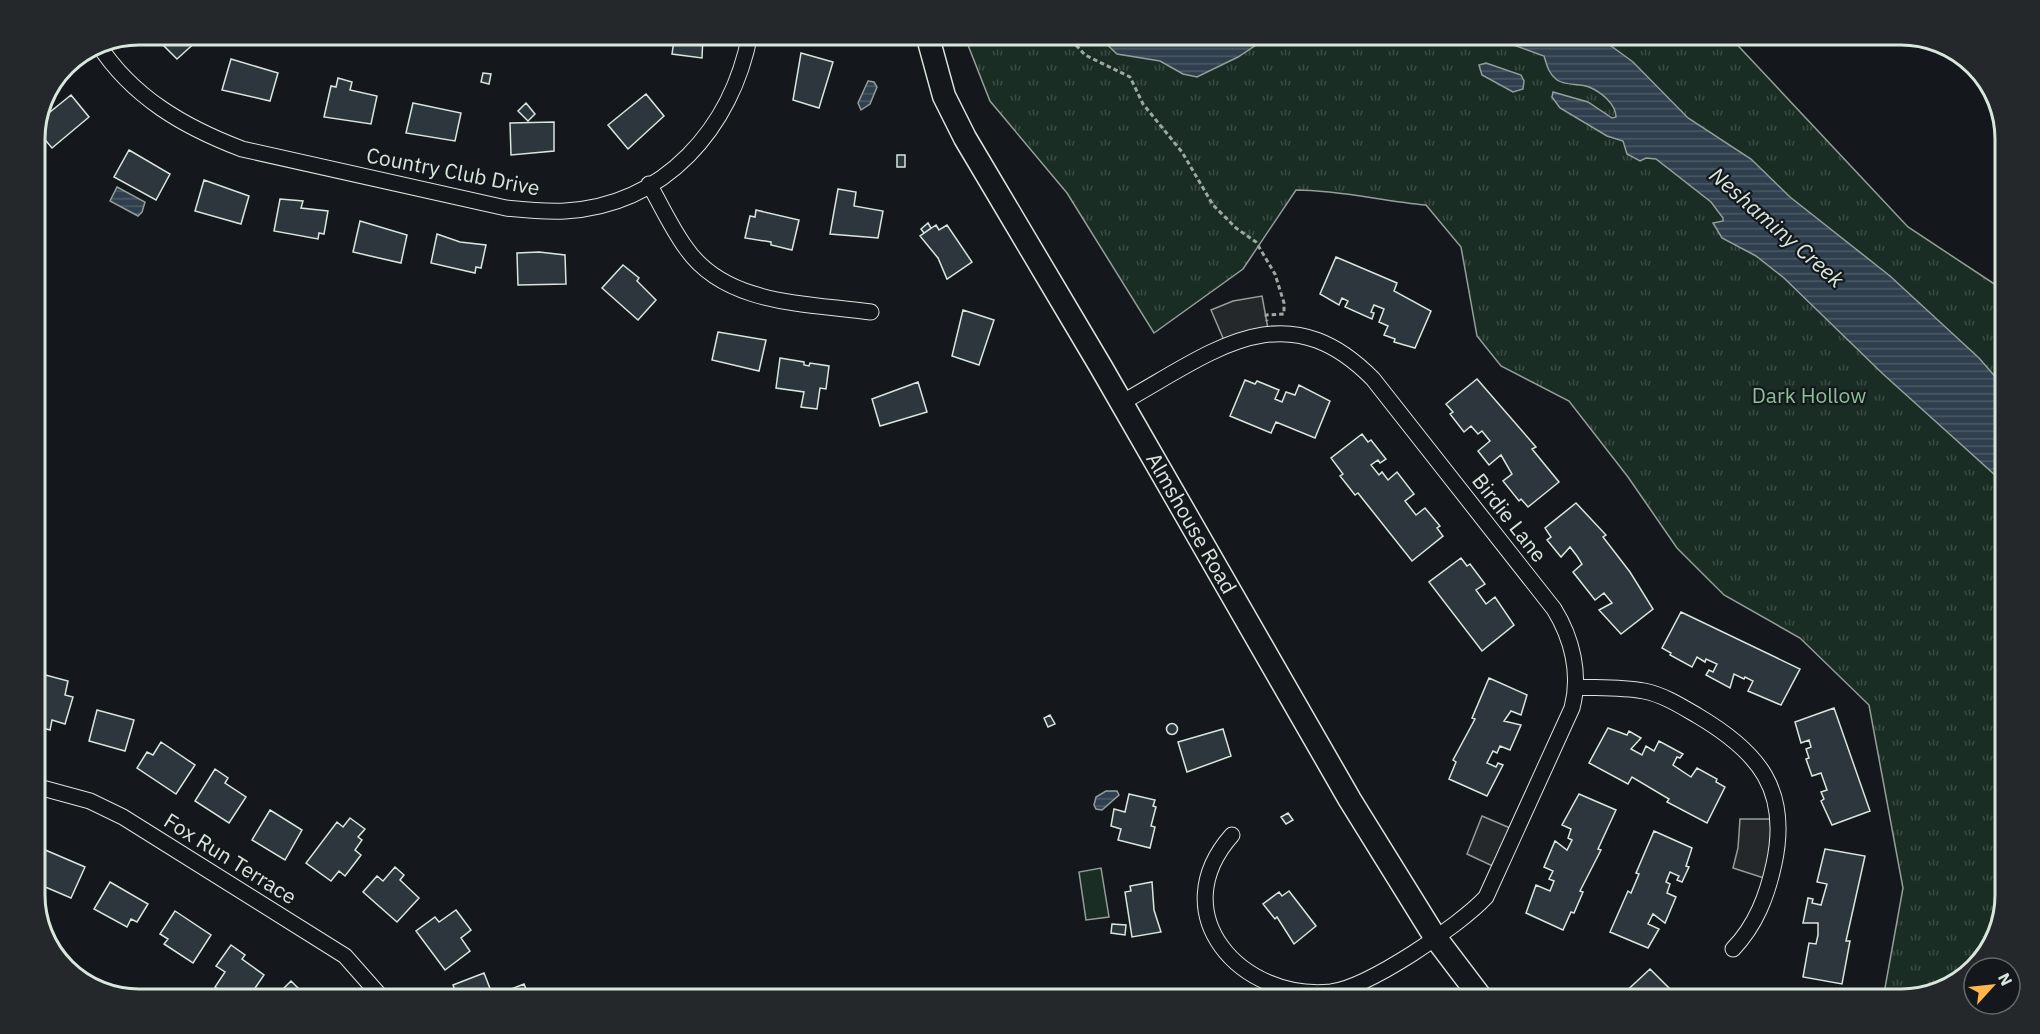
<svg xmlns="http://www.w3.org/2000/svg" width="2040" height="1034" viewBox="0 0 2040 1034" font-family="'IBM Plex Sans',sans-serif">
  <defs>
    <pattern id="park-tufts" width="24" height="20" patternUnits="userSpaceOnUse" patternTransform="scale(1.5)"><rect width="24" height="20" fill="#1a2d24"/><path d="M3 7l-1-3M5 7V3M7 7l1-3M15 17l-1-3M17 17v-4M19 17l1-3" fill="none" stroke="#3b4b43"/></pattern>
    <pattern id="water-rules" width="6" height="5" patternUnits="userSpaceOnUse" patternTransform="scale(1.5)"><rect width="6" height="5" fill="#2f3f4d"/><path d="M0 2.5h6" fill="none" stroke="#4c5b66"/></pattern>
  </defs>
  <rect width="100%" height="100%" fill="#14181c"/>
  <path fill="url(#park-tufts)" stroke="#939e99" stroke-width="1.5" d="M964,35H1728L1908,227L2005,291V895L1995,941L1959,982L1901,999H1883L1903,888L1869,705L1800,638L1724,595L1677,548L1628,477L1569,401L1501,366L1477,336L1461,247L1426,205C1382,201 1340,190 1296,190L1243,269L1154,333L1067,193L990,101Z"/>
  <path fill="#1a2d24" stroke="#939e99" stroke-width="1.5" d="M1101,868L1109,917L1086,920L1079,872Z"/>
  <path fill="#24282b" stroke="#939e99" stroke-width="1.5" d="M1262,296L1269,334L1226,345L1211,310L1233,301Z
    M1482,816L1517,831L1499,869L1467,854Z
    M1740,819H1777L1770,880L1733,868L1738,848Z"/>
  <path fill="url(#water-rules)" stroke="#939e99" stroke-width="1.5" d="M1097,35H1271L1238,57L1197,77L1183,74L1160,61L1117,54Z
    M1471,35H1596L1633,62L1688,118L1751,159L1790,197L1890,276L1979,358L2005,388V484L1883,374L1784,278L1756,256L1722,238L1713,223L1723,221V218L1711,202L1656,159L1646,158L1640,161L1627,154L1623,141L1607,136L1560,108L1552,97L1553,92L1588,102L1612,118L1616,117C1616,104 1601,92 1589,87C1579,83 1566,86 1557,80C1548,73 1547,65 1544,56L1508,43Z
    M1486,63L1521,75L1524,81L1523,89L1513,92L1482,75L1479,65Z
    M868,81L874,82L877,87L870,104L861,110L858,103Z
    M117,187L145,202L142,212L138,216L110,201Z
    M1106,791H1117L1119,795L1102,810L1096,809L1094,805L1096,797Z"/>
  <path fill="#2c363c" stroke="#d8e6dc" stroke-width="1.5" d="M152,34H195L199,39L177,59Z
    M675,34L703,35L702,58L672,54Z
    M801,53L833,62L819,108L793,100Z
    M231,59L278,73L270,101L222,90Z
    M483,73L491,74L489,84L481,82Z
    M338,78L352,82L350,90L377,96L371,124L324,117L331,86L336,87Z
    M646,94L664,116L628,149L608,125Z
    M71,95L89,117L52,148L36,129L44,113L48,110L50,112Z
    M413,103L461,113L455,141L406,133Z
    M526,103L535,114L528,121L518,111Z
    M554,122V151L511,155L510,123Z
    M129,150L170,174L156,200L114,177Z
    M897,155H905V167H897Z
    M204,180L249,196L241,224L195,211Z
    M838,189L856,192L854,206L883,211L878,238L830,234Z
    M280,199L303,201L301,208L328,211L324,234L319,233L318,239L274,231Z
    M756,210L799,220L792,250L771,245V242L745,238L750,216L755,217Z
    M360,221L407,235L401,263L353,252Z
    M928,223L931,228L924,233L921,229Z
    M936,225L939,230L947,225L972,262L947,279L938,258L920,236Z
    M437,234L460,242L486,245L481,268L476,267L475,273L431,263Z
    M539,252L565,255L566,284L518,285L517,253Z
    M1336,257L1397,283L1394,291L1431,311L1415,348L1394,342L1395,339L1384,335L1388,326L1379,322L1384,309L1374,305L1371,312L1374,313L1372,319L1345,307L1348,301L1342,298L1339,305L1320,294Z
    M623,265L639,278L637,281L656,300L638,320L602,288Z
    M963,310L994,320L979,365L952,356Z
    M718,332L766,340L759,371L712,360Z
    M780,358L804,362V365L809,366L810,363L829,366L826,389L820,388L817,409L801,407L804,392L776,388Z
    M1477,379L1536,447L1532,449L1559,482L1528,507L1521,499L1519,501L1503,481L1512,474L1501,455L1489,465L1478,451L1490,441L1482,431L1478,434L1471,426L1464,432L1450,414L1453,412L1446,404Z
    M1245,380L1255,384L1257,381L1279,390L1275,399L1282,402L1286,392L1295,395L1299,385L1330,401L1315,438L1276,422L1271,433L1230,416Z
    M918,382L927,412L880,426L872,399Z
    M1362,434L1368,442L1371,440L1386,459L1380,463L1378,460L1371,465L1379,475L1382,472L1388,480L1397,472L1414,494L1405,501L1416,515L1425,508L1440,526L1437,528L1443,536L1412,561L1358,493L1355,495L1340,476L1343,474L1331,458Z
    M1576,503L1606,535L1603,537L1630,572L1653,609L1621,634L1599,610L1612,603L1604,593L1595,600L1573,572L1582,564L1577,556L1570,547L1561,557L1547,540L1551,537L1545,528Z
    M1461,558L1467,566L1470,564L1485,584L1476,590L1486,604L1495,597L1514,625L1482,651L1429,582Z
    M1681,612L1800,669L1781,705L1748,691L1753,681L1745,677L1744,679L1734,674L1730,688L1706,675L1709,670L1713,672L1717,664L1706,659L1705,662L1697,657L1692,667L1670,655L1671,653L1662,648Z
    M38,673L68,681L65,695L73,697L65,724L52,720L50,730L35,726V687Z
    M1489,678L1527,695L1521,715L1511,711L1504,721L1521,725L1510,750L1500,746L1497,753L1493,751L1487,763L1496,767L1498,763L1503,765L1487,796L1449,779L1456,762L1453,760L1475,719L1472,718Z
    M1834,708L1870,811L1832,825L1821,801L1824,799L1821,792L1827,790L1821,773L1812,776L1806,759L1809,758L1806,749L1811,747L1809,740L1801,743L1795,722Z
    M97,710L134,720L125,751L89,741Z
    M1050,715L1055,724L1048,727L1044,718Z
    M1166.5 729a5.5 5.5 0 1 1 11 0a5.5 5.5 0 1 1-11 0Z
    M1608,728L1627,735L1629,731L1641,738L1631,749L1642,755L1646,746L1654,751L1659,741L1683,754L1680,758L1677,757L1673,765L1691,777L1697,768L1717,779L1716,782L1725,787L1707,823L1667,802L1669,799L1632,777L1628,784L1589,763Z
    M1223,729L1231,756L1187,772L1178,742Z
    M161,742L195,765L176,794L137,768L147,752L153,755Z
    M215,769L228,778L225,783L246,797L229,823L195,801Z
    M1129,794L1155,800L1153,806L1156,807L1151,826L1155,827L1150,848L1118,840L1121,829L1111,826L1114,809L1125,812Z
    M1579,794L1616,810L1598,849L1601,850L1580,891L1583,892L1574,913L1571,912L1563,930L1526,913L1536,885L1550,891L1554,881L1549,879L1553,871L1544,867L1555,841L1567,850L1572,840L1568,838L1571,829L1562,825Z
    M270,810L302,830L285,860L252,840Z
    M1288,813L1293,820L1286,824L1281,817Z
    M350,818L365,829L358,837L362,840L355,850L361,855L345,876L339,871L331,881L306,863L337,822L343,827Z
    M1654,831L1692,848L1686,866L1689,867L1682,882L1677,880L1679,876L1670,872L1666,882L1670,884L1667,893L1676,897L1665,923L1653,914L1648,924L1659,929L1648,948L1610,932L1628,891L1631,893L1639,874L1636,873Z
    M43,849L85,867L71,898L36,883L39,875L35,873V869Z
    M1825,849L1865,856L1846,941H1850L1842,984L1803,977L1809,943L1816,944L1818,935V923H1803L1808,898L1813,899L1812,903L1821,905L1827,884L1817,882Z
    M395,867L404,875L400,880L419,898L397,922L363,892L377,876L383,881Z
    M110,882L148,904L137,922L131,919L127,927L94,909Z
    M1152,882L1154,910L1161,932L1132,937L1125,892L1131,891L1130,886Z
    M1289,891L1316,926L1294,944L1277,917L1275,919L1263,904L1279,892L1282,896Z
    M456,910L471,930L461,938L470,951L445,970L416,931L435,917L439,922Z
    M175,911L211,935L193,963L164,944L168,939L160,934Z
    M1112,924L1126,925L1125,935L1111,933Z
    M231,945L245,955L242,959L264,975L249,997L239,991L233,999L215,987L225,972L216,966Z
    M1650,969L1674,993L1667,999H1622L1620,997Z
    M484,973L493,996L524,984L530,999H458L453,985Z
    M291,981L309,999H283L278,994Z"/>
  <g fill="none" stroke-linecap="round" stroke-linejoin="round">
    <g stroke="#d8e6dc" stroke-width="17">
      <path id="street" d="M98,44C132,97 184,127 242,149L506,208C526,210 545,212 565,211C665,205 732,128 750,34
        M649,184C661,205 672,229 686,248C726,306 808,303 871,312
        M1121,403C1210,354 1284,288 1373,379L1554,609C1572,638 1581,674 1572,708L1486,897C1459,926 1369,987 1331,992C1241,1001 1162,914 1232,835
        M1576,687C1599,688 1622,687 1644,691C1664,695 1681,706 1698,716C1759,752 1790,790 1774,864C1767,896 1756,925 1733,949
        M35,786L90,801L123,817L345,956L383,999"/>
    </g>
    <g stroke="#d8e6dc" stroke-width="25">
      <g id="secondary">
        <path id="s1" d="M927,34L944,96L965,138L1101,367L1350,800L1435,937L1482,999"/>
      </g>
    </g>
    <path stroke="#9da8a2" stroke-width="3" stroke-dasharray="4.5 3" stroke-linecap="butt" d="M1066,34L1085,55L1130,77L1143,104L1182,152L1213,205L1236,228L1256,242L1275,274L1284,303V314L1266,315L1267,321"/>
    <use href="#street" stroke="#14181c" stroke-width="15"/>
    <use href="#secondary" stroke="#14181c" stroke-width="22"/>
  </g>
  <g text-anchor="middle" stroke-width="4.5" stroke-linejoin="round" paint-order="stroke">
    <g font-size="21" fill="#d8e6dc" stroke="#14181c">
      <text transform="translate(453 172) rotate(11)" y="7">Country Club Drive</text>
      <text transform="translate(1509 518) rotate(52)" y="7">Birdie Lane</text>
      <text dy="7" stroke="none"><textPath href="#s1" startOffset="558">Almshouse Road</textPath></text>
      <text transform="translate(230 859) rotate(32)" y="7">Fox Run Terrace</text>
    </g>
    <g font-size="21" fill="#8ac095" stroke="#14181c">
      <text x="1809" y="403">Dark Hollow</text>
    </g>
    <g font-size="22" font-style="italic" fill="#d8e6dc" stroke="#14181c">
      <text transform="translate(1777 227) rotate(41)" y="8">Neshaminy Creek</text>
    </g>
  </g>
  <path d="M0 0H2040V1034H0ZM139 45H1901A94 94 0 0 1 1995 139V895A94 94 0 0 1 1901 989H139A94 94 0 0 1 45 895V139A94 94 0 0 1 139 45Z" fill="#24282b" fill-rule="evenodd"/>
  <path fill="none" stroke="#d8e6dc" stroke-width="3" d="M139 45H1901A94 94 0 0 1 1995 139V895A94 94 0 0 1 1901 989H139A94 94 0 0 1 45 895V139A94 94 0 0 1 139 45Z"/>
  <g transform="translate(1992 986) rotate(63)"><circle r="28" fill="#14181c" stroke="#626a69" stroke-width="1.5"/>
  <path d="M0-4.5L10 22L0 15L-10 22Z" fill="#ffb74d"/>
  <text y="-9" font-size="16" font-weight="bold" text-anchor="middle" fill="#d8e6dc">N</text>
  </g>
</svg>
